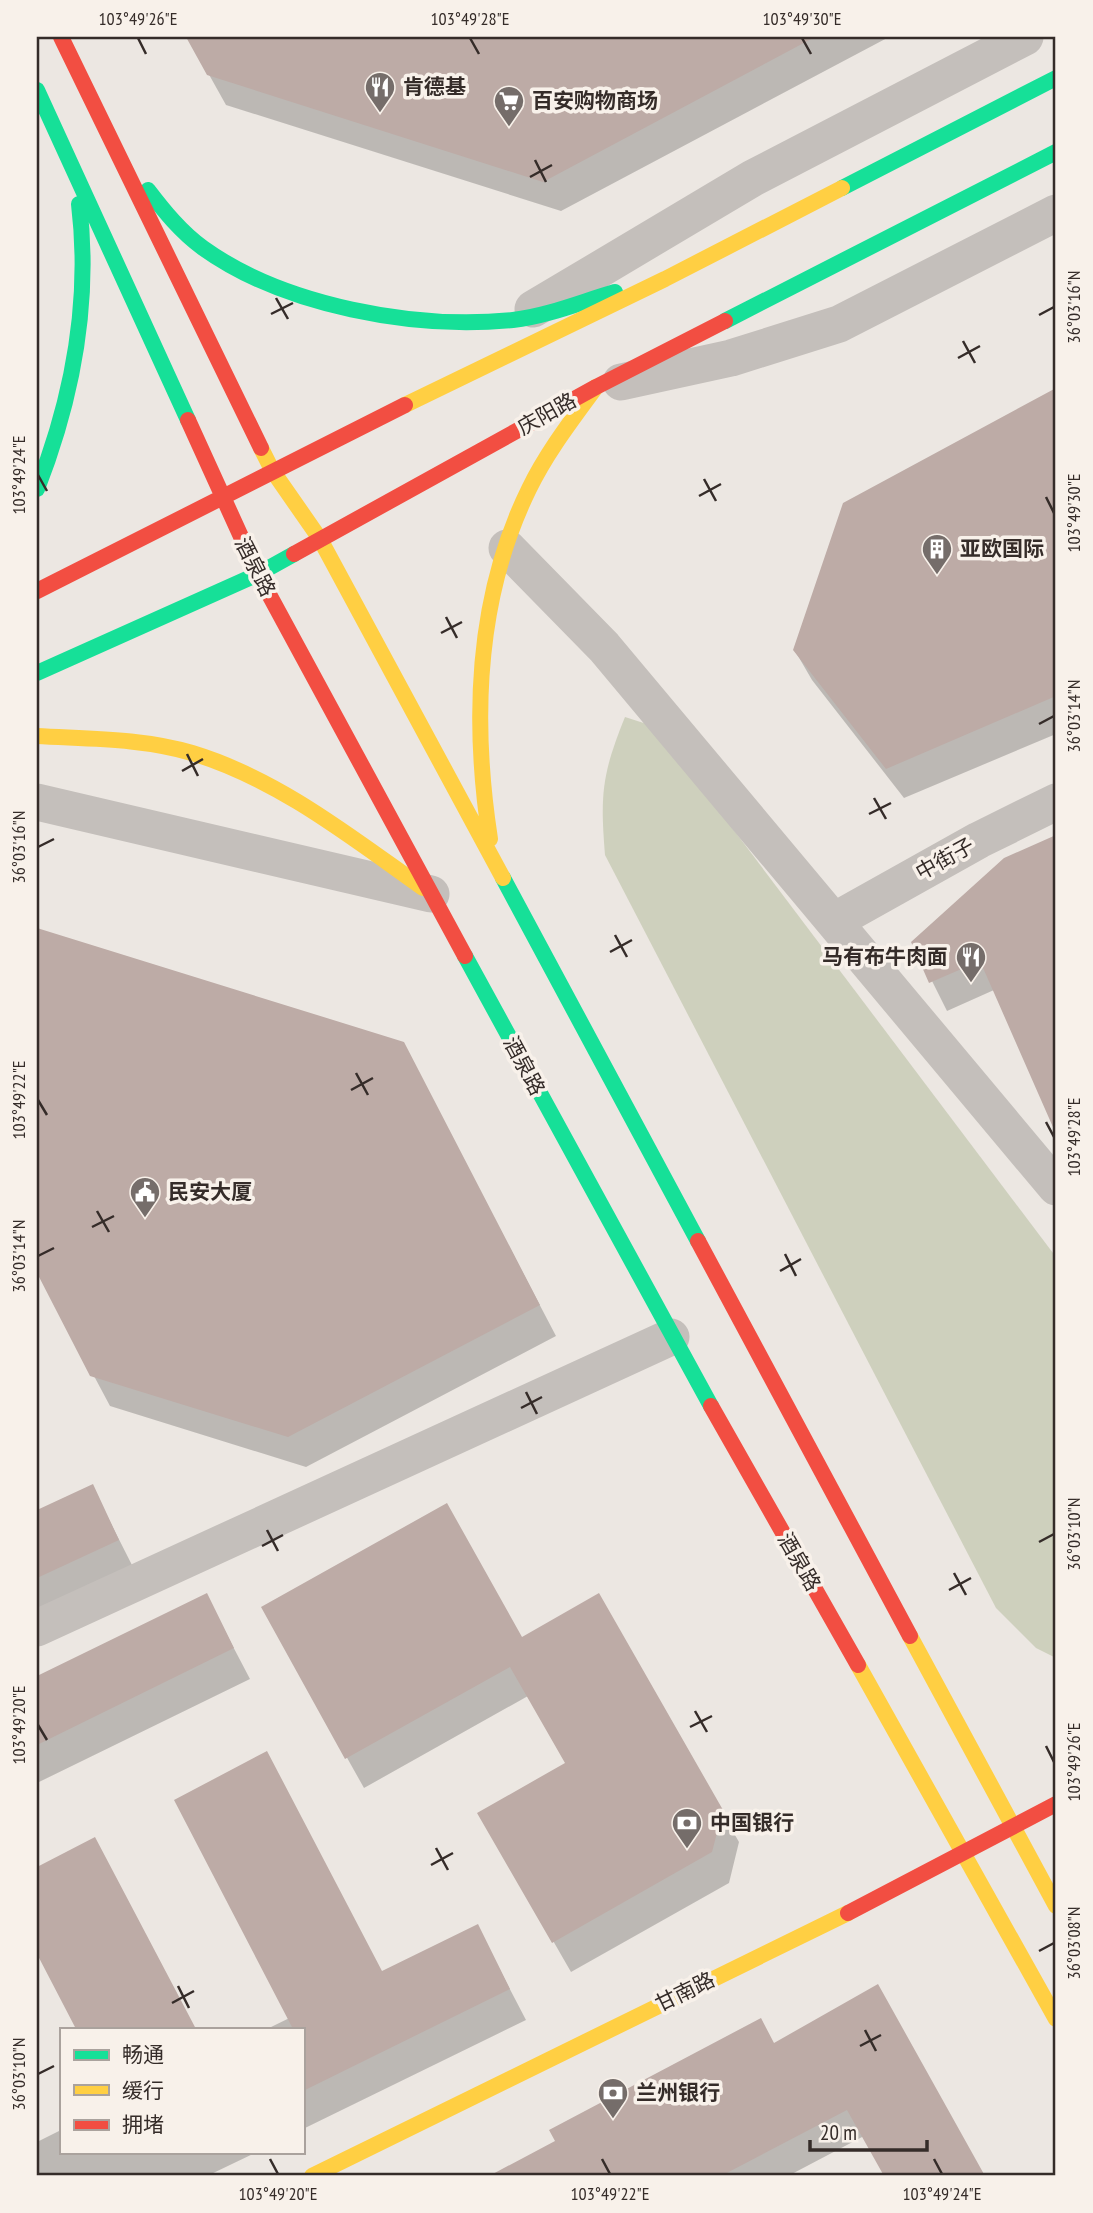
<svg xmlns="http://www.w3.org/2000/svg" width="1093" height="2213" viewBox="0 0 1093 2213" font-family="'PT Sans Narrow','Noto Sans SC',sans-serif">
  <rect width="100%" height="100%" fill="#ece7e2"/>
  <path fill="#ced0bd" d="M625,717L656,727L1056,1257V1658L1036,1648L996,1608L605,855C600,794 602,774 625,717Z"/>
  <path fill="#0003" d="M188,37H889L561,211L226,105Z
    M1056,390V734L904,798L812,680L794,649L845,505Z
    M1056,837V1130L994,990L947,1011L913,943L1005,860Z
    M37,930L403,1044L556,1336L306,1467L110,1406L37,1269Z
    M92,1486L135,1571L37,1616V1512Z
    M206,1595L250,1679L37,1783V1678Z
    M598,1596L739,1842L729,1883L571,1972L480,1814L567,1763L528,1696L364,1788L263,1608L522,1639Z
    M94,1839L111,1869L195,2029H78L37,1950V1869Z
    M477,1926L526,2020L303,2129V2029H267Z
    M893,2014L984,2176H886L864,2136L788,2176H492L557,2142L774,2044Z
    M61,2130V2152H257L207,2176H37V2142Z"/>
  <path fill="#bdaba6" d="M186,37H815L543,182L207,75Z
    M1056,388V696L886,769L793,650L843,503Z
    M1056,835V1134L980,961L929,983L911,942L1004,858Z
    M37,928L404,1042L540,1305L288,1437L90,1376L37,1273Z
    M93,1484L119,1540L37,1578V1510Z
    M447,1503L522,1637L599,1593L723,1810L712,1852L552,1943L477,1813L565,1763L510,1667L345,1759L261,1607Z
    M207,1593L234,1648L37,1745V1676Z
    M267,1751L382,1971L478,1924L510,1989L303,2091V2029H293L174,1800Z
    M95,1837L196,2029H76L37,1954V1867Z
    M878,1984L985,2176H884L847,2110L721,2176H489L555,2141L549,2130L761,2018L774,2043Z"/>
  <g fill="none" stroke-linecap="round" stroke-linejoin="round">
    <path stroke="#c4bfbb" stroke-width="37" d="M533,309L753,178L1025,37
      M621,382L731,358L839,324L1056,213
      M507,548L604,647L1056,1187
      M37,802L431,894
      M836,920L979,840L1056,802
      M37,1628L671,1337"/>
    <path stroke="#16e098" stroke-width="16" d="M37,90L188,420
      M842,188L1056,78
      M148,190C164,211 181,232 203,248C284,306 415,330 513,320C548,316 581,302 615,292
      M725,321L1056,152
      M37,489C73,397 91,303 79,204
      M37,673L258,574L294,554
      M503,878L698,1241
      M465,956L711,1406"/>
    <path stroke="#ffcf43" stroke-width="16" d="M405,405L665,279L842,188
      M261,448L272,470L320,539L503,878
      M37,736C88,739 142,738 192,753C278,779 351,837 423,888
      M490,839C472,722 476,597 529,489C547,452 572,420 596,387
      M910,1636L1056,1906
      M858,1665L1056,2019
      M312,2176L848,1913"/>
    <path stroke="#f24e42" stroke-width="16" d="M61,37L261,448
      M188,420L258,574L465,956
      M294,554L596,387L725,321
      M37,591L405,405
      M698,1241L910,1636
      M711,1406L858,1665
      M848,1913L1056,1804"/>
  </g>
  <path fill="none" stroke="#352c29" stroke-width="2.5" d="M138,38L146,54M470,38L479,54M802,38L811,54M535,160L546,182M530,177L552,165M276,298L288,319M271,314L293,303M1039,315L1054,307M963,341L975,363M958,358L980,346M38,475L47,491M704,479L716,501M699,496L721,484M1046,497L1054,513M446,617L457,638M441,633L462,622M1039,724L1054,716M187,754L198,776M182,771L203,759M874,798L886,819M869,814L891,803M38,847L54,839M615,935L627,957M610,952L632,940M356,1073L368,1095M351,1090L373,1078M38,1100L47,1115M1046,1122L1054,1137M97,1211L109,1232M92,1227L114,1216M785,1254L796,1276M38,1256L54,1248M780,1271L801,1259M526,1392L537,1414M521,1408L542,1397M267,1530L278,1551M1039,1542L1054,1534M262,1546L283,1535M954,1573L966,1595M949,1590L971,1578M695,1711L707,1732M38,1725L47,1740M690,1727L712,1716M1046,1746L1054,1762M436,1848L448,1870M431,1865L453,1853M1039,1951L1054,1943M178,1986L189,2008M172,2003L194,1991M865,2030L876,2051M860,2046L881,2035M38,2074L54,2066M270,2159L278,2174M602,2159L610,2174M934,2159L942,2174"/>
  <defs>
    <g id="restaurant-pin" transform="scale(1.575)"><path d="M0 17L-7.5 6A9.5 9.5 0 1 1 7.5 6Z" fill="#756d6a" stroke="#f8f1ea"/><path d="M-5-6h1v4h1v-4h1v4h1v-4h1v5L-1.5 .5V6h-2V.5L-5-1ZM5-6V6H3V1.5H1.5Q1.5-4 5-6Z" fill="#fff"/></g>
    <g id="supermarket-pin" transform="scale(1.575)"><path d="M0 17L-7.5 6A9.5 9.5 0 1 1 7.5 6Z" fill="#756d6a" stroke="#f8f1ea"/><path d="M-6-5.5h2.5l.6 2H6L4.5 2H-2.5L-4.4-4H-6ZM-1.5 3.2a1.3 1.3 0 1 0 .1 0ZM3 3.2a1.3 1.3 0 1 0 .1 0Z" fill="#fff"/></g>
    <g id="building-pin" transform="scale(1.575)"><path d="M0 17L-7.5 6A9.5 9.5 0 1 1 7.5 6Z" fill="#756d6a" stroke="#f8f1ea"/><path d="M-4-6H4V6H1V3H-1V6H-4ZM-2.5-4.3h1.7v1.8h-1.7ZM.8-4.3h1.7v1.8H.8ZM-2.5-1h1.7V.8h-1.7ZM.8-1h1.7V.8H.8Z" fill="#fff"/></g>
    <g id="civic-pin" transform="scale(1.575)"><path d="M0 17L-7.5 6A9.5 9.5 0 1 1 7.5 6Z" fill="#756d6a" stroke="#f8f1ea"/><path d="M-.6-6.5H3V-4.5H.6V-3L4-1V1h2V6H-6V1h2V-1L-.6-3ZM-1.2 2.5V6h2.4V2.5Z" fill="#fff"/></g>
    <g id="bank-pin" transform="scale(1.575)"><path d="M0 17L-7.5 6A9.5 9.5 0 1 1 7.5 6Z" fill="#756d6a" stroke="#f8f1ea"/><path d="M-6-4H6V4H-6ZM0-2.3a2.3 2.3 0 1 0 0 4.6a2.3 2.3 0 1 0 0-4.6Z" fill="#fff"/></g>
  </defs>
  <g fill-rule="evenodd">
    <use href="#restaurant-pin" x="380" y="87"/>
    <use href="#supermarket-pin" x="509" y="101"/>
    <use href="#building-pin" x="937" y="549"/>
    <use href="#restaurant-pin" x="971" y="957"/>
    <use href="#civic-pin" x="145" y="1192"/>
    <use href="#bank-pin" x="687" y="1823"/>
    <use href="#bank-pin" x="613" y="2093"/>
  </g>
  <g text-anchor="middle" stroke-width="7" stroke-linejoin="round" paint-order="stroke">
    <g font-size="21" font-weight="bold" fill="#352c29" stroke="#f8f1ea" text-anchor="start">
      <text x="403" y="94">肯德基</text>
      <text x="532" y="108">百安购物商场</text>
      <text x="960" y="556">亚欧国际</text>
      <text x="948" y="964" text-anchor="end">马有布牛肉面</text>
      <text x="168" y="1199">民安大厦</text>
      <text x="710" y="1830">中国银行</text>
      <text x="636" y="2100">兰州银行</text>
    </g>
    <g font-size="21" fill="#352c29" stroke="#f8f1ea">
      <text transform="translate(547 414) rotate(-29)" y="7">庆阳路</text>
      <text transform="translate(255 567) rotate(63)" y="7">酒泉路</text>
      <text transform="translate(945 859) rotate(-29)" y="7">中街子</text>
      <text transform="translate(524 1066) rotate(62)" y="7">酒泉路</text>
      <text transform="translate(799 1562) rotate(60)" y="7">酒泉路</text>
      <text transform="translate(685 1992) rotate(-26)" y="7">甘南路</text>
    </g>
  </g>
  <rect width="1093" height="2213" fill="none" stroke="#f8f1ea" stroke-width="77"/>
  <rect x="60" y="2028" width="245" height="126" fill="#f8f1ea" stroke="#aaa29d" stroke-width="2"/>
  <rect x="74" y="2050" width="35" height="10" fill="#16e098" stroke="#aaa29d" stroke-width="2"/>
  <text x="122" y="2062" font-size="21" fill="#352c29">畅通</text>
  <rect x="74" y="2085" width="35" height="10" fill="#ffcf43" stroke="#aaa29d" stroke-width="2"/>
  <text x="122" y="2098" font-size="21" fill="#352c29">缓行</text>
  <rect x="74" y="2120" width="35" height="10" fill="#f24e42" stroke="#aaa29d" stroke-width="2"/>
  <text x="122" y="2132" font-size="21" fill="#352c29">拥堵</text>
  <path d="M810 2140v10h117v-10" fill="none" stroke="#352c29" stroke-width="3.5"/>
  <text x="820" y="2140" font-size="21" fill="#352c29" stroke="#f8f1ea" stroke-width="5" paint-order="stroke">20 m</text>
  <rect x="38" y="38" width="1016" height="2136" fill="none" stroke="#352c29" stroke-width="2.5"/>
  <g font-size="18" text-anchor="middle" fill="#352c29">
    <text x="138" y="25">103°49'26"E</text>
    <text x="470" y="25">103°49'28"E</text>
    <text x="802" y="25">103°49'30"E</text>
    <text transform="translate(1074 307) rotate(-90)" y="6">36°03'16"N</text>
    <text transform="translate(19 475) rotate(-90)" y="6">103°49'24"E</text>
    <text transform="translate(1074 513) rotate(-90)" y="6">103°49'30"E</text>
    <text transform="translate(1074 716) rotate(-90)" y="6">36°03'14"N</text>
    <text transform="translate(19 847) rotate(-90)" y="6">36°03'16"N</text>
    <text transform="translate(19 1100) rotate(-90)" y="6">103°49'22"E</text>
    <text transform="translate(1074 1137) rotate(-90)" y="6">103°49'28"E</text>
    <text transform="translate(19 1256) rotate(-90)" y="6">36°03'14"N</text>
    <text transform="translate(1074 1534) rotate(-90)" y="6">36°03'10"N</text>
    <text transform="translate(19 1725) rotate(-90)" y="6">103°49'20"E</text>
    <text transform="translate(1074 1762) rotate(-90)" y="6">103°49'26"E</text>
    <text transform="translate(1074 1943) rotate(-90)" y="6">36°03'08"N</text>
    <text transform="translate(19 2074) rotate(-90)" y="6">36°03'10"N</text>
    <text x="278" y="2200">103°49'20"E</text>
    <text x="610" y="2200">103°49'22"E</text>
    <text x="942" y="2200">103°49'24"E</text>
  </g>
</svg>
